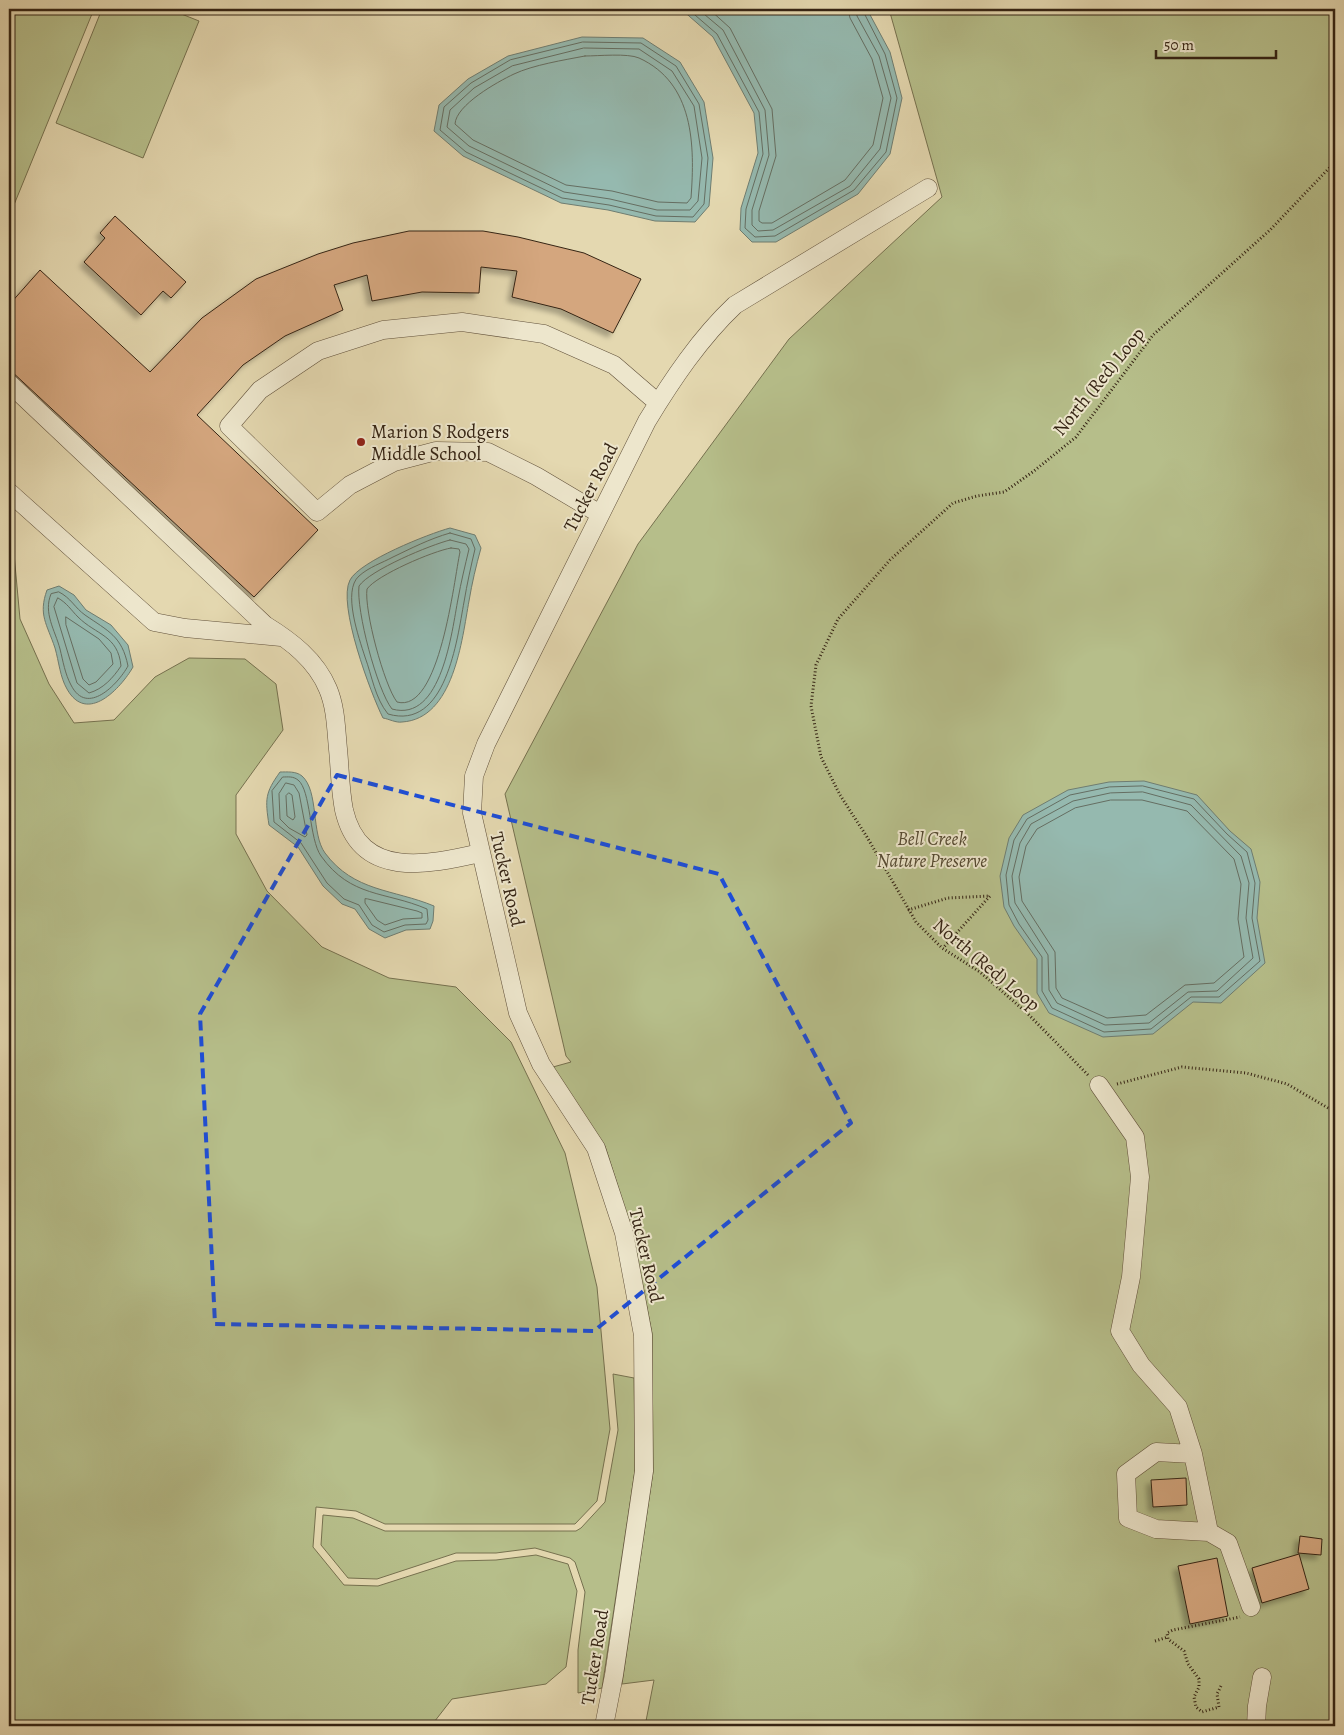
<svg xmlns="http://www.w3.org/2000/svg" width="1344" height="1735" viewBox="0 0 1344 1735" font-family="Alegreya,serif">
  <defs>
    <filter id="shadow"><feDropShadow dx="-4.5" dy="4.5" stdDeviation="2.5" flood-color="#0004"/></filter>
  </defs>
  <rect width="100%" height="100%" fill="#e4d8b0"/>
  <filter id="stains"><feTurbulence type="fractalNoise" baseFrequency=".004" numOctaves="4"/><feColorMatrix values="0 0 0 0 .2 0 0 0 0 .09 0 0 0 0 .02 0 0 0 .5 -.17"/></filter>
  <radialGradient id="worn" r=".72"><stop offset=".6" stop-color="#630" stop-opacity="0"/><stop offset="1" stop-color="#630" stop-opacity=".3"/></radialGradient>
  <path fill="#b6be8a" stroke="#76714f" d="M9,9H94L9,217Z
    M102,9H169L199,21L143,158L56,123Z
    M889,9H1335V1726H645L654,1680L622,1684L653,1472L652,1333L632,1231L605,1146L553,1067L571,1062L566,1056L505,794L638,544L789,339L942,197Z
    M9,530L12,532L20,619L49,684L74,723L114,720L155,677L189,658L245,659L276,684L283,730L236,795V834L267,891L322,947L389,978L456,987L511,1042L565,1153L597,1287L610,1429L597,1501L575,1524H385L356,1511L316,1507L313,1547L344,1585L378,1586L456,1561L496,1560L536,1555L568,1564L577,1591L566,1667L546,1684L452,1699L431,1726H9Z
    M613,1374L634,1378L635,1470L602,1688L578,1693V1650L585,1592L575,1562L570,1558L535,1548L496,1553H456L377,1579L348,1578L321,1545L323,1515L353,1518L385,1531H576L581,1528L605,1502L618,1430Z"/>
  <path fill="#95b9af" stroke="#6f7d71" d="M681,9H864L868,11L890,52L902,98L890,154L858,194L776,242H752L740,230L741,208L758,153L754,113L713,37Z
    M582,37L643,38L680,62L704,102L713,158L709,206L695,222L655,221L608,210L561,203L463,156L434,131L439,105L468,79L508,56Z
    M450,528L475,535L481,548C476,566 472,583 469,601C462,639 454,719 402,722C396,723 389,719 383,718C371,694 337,604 350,580C360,561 428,534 450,528Z
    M59,586L74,595L86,610L111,625L128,645L133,667C121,688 87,725 67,689C60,677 59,662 55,648C47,624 38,615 47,590Z
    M280,772C287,772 296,771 302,776C319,791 311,834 325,853C354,892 393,889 434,906L433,921L430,929L406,930L385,938L369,929L355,909L342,904L323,886L298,847L269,825C265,799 265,793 280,772Z
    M1144,781L1197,795L1230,831L1251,849L1260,882L1257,918L1265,963L1221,1003L1193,1002L1153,1034L1103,1037L1049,1013L1037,993V959L1014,926L1004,907L1000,876L1009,838L1023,815L1068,790L1109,782Z"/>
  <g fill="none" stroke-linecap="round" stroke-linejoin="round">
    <path stroke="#656e62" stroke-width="1" d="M688,9L717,34L759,112L763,154L746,209L745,228L755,237L775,236L854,190L886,152L897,98L885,54L862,9
      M698,9L723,30L765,110L769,155L752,210V225L758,231L773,230L850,186L880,149L891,98L879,56L857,16L856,9
      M709,9L730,28L772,109L776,156L759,211V221L762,223H772L845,180L873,145L883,98L872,59L850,18L848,9
      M583,42L641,43L676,66L699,104L708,158L704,204L693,217L656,216L609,205L562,198L466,152L440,130L444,107L471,83L510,60Z
      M584,48L639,49L672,71L694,106L702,158L698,201L690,210H657L610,199L564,192L469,146L447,127L450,110L474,88L512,66Z
      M585,56C598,56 628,53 639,58C694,83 695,145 691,198L687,203L658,202L612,191L566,185L473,140L455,124C456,105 497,82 514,74C533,65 564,60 585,56Z
      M450,533L471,539L475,549C471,566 467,584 464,602C457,640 446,731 388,714C375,698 372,676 365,657C359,638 342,591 359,576C369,567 382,563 393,557C412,548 429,539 450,533Z
      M450,540L466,544L469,549C465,566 461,582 458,599C452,630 442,723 392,709C377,690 356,610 359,586C370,570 430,545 450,540Z
      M451,548L459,549L460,552C454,579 440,714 397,702C384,685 364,610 367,589C377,575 433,551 451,548Z
      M59,592C71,598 75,608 85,615C108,631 122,636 128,666C118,684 87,717 71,685C65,674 63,661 60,649C55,630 43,613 51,594Z
      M58,598C67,603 71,610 78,617C96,635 118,635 121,666C113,678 103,689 89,693L77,683L54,607Z
      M66,617L99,639L111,653L113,664L96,682L89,685L83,679L66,625Z
      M283,777C288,777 293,776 298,780C311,790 309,839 321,856C351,898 385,891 427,909L428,920L426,924L405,925L384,932L372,925L359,905L344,899L327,883L301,843L274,822L272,791Z
      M286,783L294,785L299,793L307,835L305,837L289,828L280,819L279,794Z
      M1143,786L1194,799L1227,834L1247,852L1255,883L1252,918L1260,961L1219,997H1191L1151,1029L1104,1032L1052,1008L1042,991V957L1019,924L1009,905L1006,875L1014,840L1027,819L1070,795L1109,787Z
      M1143,792L1191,805L1241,856L1249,883L1246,918L1253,958L1217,991L1188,992L1149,1023L1105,1025L1057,1003L1049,990L1048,955L1015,903L1012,876L1020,843L1031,824L1073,801L1110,793Z
      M289,793L292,795L295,817L293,820L287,816L286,796Z
      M1111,800H1142L1187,811L1234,859L1241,884L1238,919L1244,957L1214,983L1185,985L1146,1015L1107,1018L1062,998L1056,988L1055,952L1022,901L1019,877L1026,846L1037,829L1075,808Z
      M368,899L417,911L422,913V918L403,919L385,925L377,920L365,903V899Z"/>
  </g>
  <path fill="#d4a67e" stroke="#352414" filter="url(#shadow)" d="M115,216L186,282L171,298L163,291L141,315L84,262L105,238L100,233Z
    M409,231H483L518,237L584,253L641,279L613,333L561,309L512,297L517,271L481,267L479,293L422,292L372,301L367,275L334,285L343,310L285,336L243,365L197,415L318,530L254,597L9,369V305L40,270L150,372L202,318L256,279L318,254L353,243Z
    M1186,1478L1187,1505L1153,1507L1151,1480Z
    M1300,1536L1322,1539L1321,1555L1298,1553Z
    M1299,1554L1309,1589L1262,1603L1252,1568Z
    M1217,1558L1228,1616L1190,1624L1178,1566Z"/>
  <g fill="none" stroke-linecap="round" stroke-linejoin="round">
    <g stroke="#61513b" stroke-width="19">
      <path id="minor" d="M9,383L265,625C291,641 316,660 328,689C336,708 336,729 338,749C340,769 340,790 344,810C360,880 428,865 480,853
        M9,492L154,622L185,628L281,637
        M600,514L536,476L488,452L436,451L394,462L350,485L317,512L229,426L260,390L318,351L383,330L462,322L544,334L614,365L658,403
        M1099,1085L1135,1137L1140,1177L1131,1277L1120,1331L1141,1365L1178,1407L1193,1454
        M1209,1532L1156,1529L1128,1518L1126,1474L1156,1452L1193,1454L1209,1532L1228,1543L1251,1607
        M604,1726L614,1675L644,1471L643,1335L624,1233L596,1148L541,1064L518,1013L472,813L474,776L486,744L647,421C672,380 700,338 735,305L928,188
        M1256,1726L1257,1706L1262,1677"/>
    </g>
    <path stroke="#352414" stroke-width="3" stroke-dasharray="1 2.5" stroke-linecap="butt" d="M908,910L948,898L990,896L943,948
      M1088,1075L1027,1013L980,972L942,948L916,922L867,837L840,795L821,757L811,706L816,665L838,619L890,560L953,503L977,496L1004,492L1034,471L1076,437L1153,335L1270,230L1335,162
      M1117,1084L1182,1067L1246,1073L1287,1084L1335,1112
      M1155,1641L1168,1637
      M1221,1686L1217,1694L1219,1707L1202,1712L1196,1707L1194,1697L1199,1687V1679L1188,1664L1184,1651L1168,1639L1167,1633L1173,1630L1240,1617"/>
    <use href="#minor" stroke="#ede6cc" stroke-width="18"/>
  </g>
  <path fill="none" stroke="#1d4ed8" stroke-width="4" stroke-dasharray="10 6" stroke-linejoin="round" d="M337,775L719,874L851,1123L594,1331L215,1324L200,1014Z"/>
  <circle fill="#8f2418" stroke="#ede6cc" stroke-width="2" cx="361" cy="442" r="5"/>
  <g text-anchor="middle" stroke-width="4" stroke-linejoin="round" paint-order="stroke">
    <g font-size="19" fill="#352414" stroke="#ede6cc">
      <text transform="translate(1098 381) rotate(-51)" y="7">North (Red) Loop</text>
      <text transform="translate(590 487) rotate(-63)" y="7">Tucker Road</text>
      <text transform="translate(508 879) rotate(77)" y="7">Tucker Road</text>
      <text transform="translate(987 964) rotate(40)" y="7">North (Red) Loop</text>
      <text transform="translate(647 1255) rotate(77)" y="7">Tucker Road</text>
      <text transform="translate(594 1657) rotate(-81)" y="7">Tucker Road</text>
    </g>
    <g font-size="19" fill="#352414" stroke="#ede6cc" text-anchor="start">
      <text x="371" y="438">Marion S Rodgers<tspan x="371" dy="22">Middle School</tspan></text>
    </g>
    <g font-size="19" font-style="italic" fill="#554a32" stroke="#ede6cc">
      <text x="932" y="845">Bell Creek<tspan x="932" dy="22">Nature Preserve</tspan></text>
    </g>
  </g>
  <rect width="1344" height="1735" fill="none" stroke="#e4d8b0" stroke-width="30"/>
  <rect x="10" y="10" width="1324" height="1715" fill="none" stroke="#352414" stroke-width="2.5"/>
  <rect x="15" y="15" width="1314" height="1705" fill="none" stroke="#352414"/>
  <path d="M1156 50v8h120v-8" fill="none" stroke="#352414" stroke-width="2.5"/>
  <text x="1164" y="50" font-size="15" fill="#352414" stroke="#ede6cc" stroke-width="4" paint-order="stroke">50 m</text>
  <rect width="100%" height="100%" filter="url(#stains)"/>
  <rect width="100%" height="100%" fill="url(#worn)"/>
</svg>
